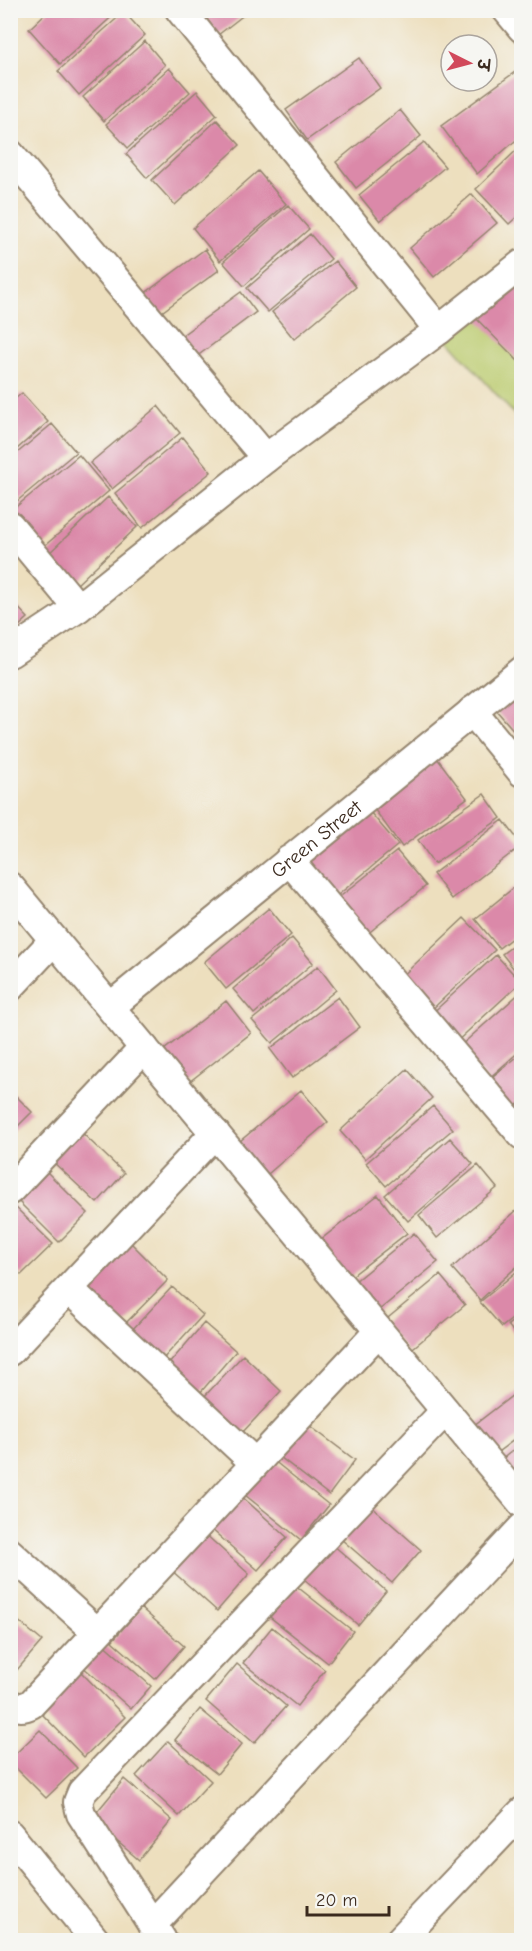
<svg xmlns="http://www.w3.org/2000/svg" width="532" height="1951" viewBox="0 0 532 1951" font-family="'Comic Neue','Playpen Sans Deva',sans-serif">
  <rect width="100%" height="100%" fill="#f6f6f2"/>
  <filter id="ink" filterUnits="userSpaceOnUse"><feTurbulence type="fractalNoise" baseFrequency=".0167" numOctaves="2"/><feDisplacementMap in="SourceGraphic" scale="12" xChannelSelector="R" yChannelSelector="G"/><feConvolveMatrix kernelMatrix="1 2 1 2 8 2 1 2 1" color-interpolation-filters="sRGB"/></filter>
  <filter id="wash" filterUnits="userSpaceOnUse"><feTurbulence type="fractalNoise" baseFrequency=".008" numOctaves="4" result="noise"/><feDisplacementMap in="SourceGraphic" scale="24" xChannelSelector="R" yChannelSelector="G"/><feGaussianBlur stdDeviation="1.35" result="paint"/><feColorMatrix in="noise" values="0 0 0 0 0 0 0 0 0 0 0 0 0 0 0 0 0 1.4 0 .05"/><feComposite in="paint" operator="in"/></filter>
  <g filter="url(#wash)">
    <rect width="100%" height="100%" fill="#eddfbe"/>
    <path fill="#bbcb6e" stroke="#7b7a46" stroke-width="1.5" d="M521,264V422L439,330Z"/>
    <g id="blocks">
      <path fill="#db89a9" d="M49,10H119L60,64L29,29Z
        M201,10H250L218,35Z
        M124,12L145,35L79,95L58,71Z
        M145,41L165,65L104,121L83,97Z
        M359,58L380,88L307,140L286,110Z
        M169,68L190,92L128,148L106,124Z
        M515,72L522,80V135L477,174L441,126Z
        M197,91L217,115L147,178L126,154Z
        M400,110L421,136L356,188L336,162Z
        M217,120L240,145L175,205L152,180Z
        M424,142L445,167L380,221L359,195Z
        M522,145V212L509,224L476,189Z
        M258,171L286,204L220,261L193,228Z
        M472,194L497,223L434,277L410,248Z
        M288,205L309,229L244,286L223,262Z
        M310,234L331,259L268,312L247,288Z
        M205,249L219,270L159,314L144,294Z
        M335,261L356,287L294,339L272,312Z
        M512,272L522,285V358L518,361L466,308Z
        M241,292L256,312L196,357L181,336Z
        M22,393L48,422L10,455V403Z
        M158,406L180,433L112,489L90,463Z
        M52,424L76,452L10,507V459Z
        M183,437L211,472L142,528L115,493Z
        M79,455L109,491L43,547L12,510Z
        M108,497L137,527L74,587L45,557Z
        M10,599L28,618L10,634Z
        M522,688V740L496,710Z
        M437,758L467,798L402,847L372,806Z
        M484,794L501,818L434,864L418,840Z
        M370,812L398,845L332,900L304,868Z
        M503,820L522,845L452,899L433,874Z
        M397,851L426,886L360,940L331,904Z
        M522,881V930L499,948L475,919Z
        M269,908L291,935L226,989L204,962Z
        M464,918L495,950L426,1015L396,982Z
        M292,938L313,963L254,1014L233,989Z
        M522,939V979L502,954Z
        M496,955L521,982L453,1045L428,1017Z
        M318,966L336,990L272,1043L252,1020Z
        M522,991V1049L487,1080L458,1048Z
        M338,997L360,1027L292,1078L270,1049Z
        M226,1001L251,1033L184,1086L159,1054Z
        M522,1053V1101L506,1114L483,1084Z
        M407,1069L432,1098L365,1159L340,1131Z
        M10,1090L32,1112L10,1134Z
        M301,1090L328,1122L261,1180L233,1147Z
        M433,1106L453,1129L386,1186L366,1163Z
        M79,1130L124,1173L97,1203L51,1160Z
        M450,1138L473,1164L408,1221L385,1195Z
        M478,1165L497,1188L437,1238L419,1215Z
        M45,1170L88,1213L59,1242L16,1199Z
        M378,1195L407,1233L344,1282L315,1244Z
        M10,1202L53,1244L21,1275L10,1264Z
        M517,1210L522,1215V1262L480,1300L452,1268Z
        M414,1233L438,1262L373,1315L349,1286Z
        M128,1240L168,1280L123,1326L83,1286Z
        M522,1267V1311L502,1327L480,1302Z
        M440,1275L465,1305L408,1352L383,1322Z
        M172,1287L203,1315L162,1360L131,1331Z
        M522,1314V1343L508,1325Z
        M204,1323L236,1351L200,1393L168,1365Z
        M243,1355L281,1391L241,1434L203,1398Z
        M522,1388V1434L495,1454L473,1426Z
        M306,1423L355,1460L329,1495L280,1457Z
        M522,1443V1484L501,1460Z
        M273,1460L329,1505L301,1540L245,1495Z
        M239,1494L287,1537L258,1570L210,1528Z
        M370,1505L421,1550L392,1583L341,1539Z
        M203,1532L249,1574L217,1611L170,1569Z
        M332,1544L386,1591L358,1625L303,1578Z
        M295,1585L353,1631L328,1663L270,1617Z
        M141,1608L184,1646L155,1679L112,1641Z
        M10,1614L42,1641L10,1678Z
        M272,1627L325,1670L297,1706L243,1663Z
        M101,1642L151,1686L131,1709L81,1665Z
        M237,1664L286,1706L254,1743L206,1701Z
        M80,1671L125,1717L84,1757L39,1711Z
        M200,1709L242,1744L217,1774L175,1740Z
        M40,1730L77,1768L46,1798L10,1762V1759Z
        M168,1741L211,1781L179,1816L136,1776Z
        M124,1779L172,1820L139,1860L91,1819Z"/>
    </g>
  </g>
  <g filter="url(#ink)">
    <use href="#blocks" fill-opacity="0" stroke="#94846e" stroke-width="1.5"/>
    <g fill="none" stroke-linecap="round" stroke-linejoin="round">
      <g stroke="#94846e" stroke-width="32">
        <g id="minor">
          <path d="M180,10L439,330"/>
          <path d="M507,10L522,28"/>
          <path d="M10,154L266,458"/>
          <path d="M10,526L78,608"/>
          <path d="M10,653L78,608L266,458L439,330L522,264"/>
          <path d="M472,711L522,772"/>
          <path d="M289,860L522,1135"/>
          <path d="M10,887L522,1503"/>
          <path d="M10,987L54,940"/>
          <path id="s1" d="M110,1007L522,671"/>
          <path d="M10,1190L144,1048"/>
          <path d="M69,1289L255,1463"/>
          <path d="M10,1351L215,1133"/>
          <path d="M10,1553L97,1632"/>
          <path d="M10,1704C18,1708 24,1708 31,1704L379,1331"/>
          <path d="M10,1835L95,1940"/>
          <path d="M152,1925L522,1528"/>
          <path d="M162,1940L81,1814L78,1802L82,1792L445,1411"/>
          <path d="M400,1940L522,1812"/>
        </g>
      </g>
      <use href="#minor" stroke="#fff" stroke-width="28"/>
    </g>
  </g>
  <g text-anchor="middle" stroke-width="4.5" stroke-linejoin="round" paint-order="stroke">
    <g font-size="20" fill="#3b2a1e" stroke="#f6f6f2">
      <text dy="7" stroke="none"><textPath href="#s1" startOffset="266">Green Street</textPath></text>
    </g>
  </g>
  <rect width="532" height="1951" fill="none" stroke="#f6f6f2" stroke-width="36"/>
  <g transform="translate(469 63) rotate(96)"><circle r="28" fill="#f6f6f2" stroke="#aba49d" stroke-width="1.5"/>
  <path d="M0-4.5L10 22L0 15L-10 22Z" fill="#d1495b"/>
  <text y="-9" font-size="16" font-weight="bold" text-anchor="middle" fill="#3b2a1e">उ</text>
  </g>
  <path d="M307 1906v9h82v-9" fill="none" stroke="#3b2a1e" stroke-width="3"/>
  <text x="316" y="1906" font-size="18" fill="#3b2a1e" stroke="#f6f6f2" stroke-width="4.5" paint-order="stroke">20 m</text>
</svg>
